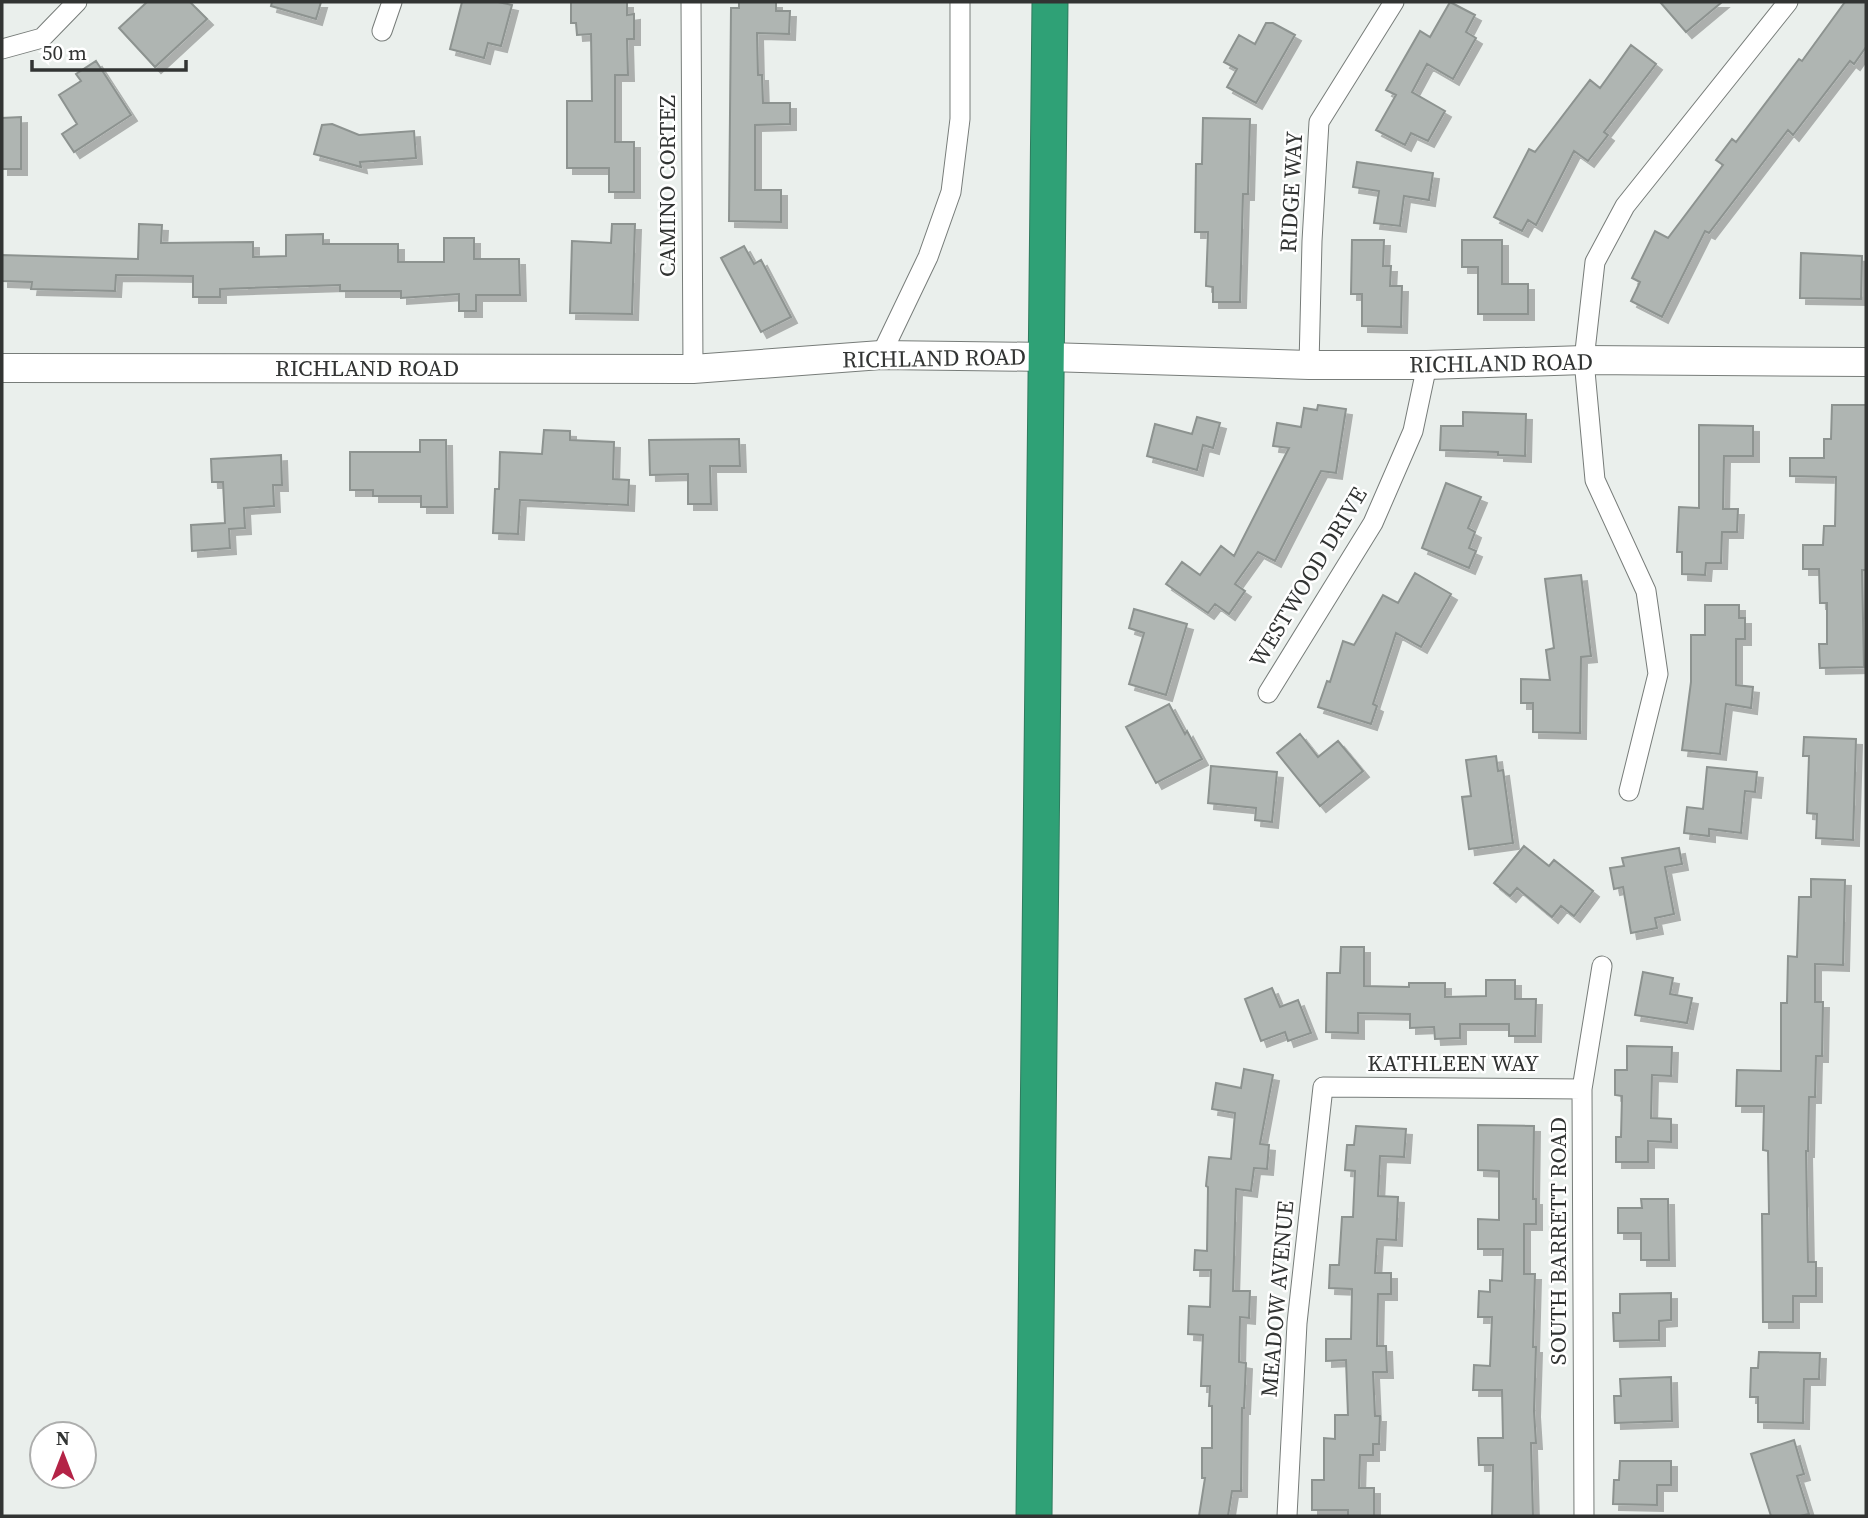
<svg xmlns="http://www.w3.org/2000/svg" width="1868" height="1518" viewBox="0 0 1868 1518" font-family="'Source Serif 4',serif">
  <defs>
    <filter id="shadow"><feDropShadow dx="6" dy="6" stdDeviation="0" flood-color="#0004"/></filter>
  </defs>
  <rect width="100%" height="100%" fill="#eaefec"/>
  <path fill="#afb5b2" stroke="#8d9390" stroke-width="2" filter="url(#shadow)" d="M147,2H190L207,19L155,67L119,28Z
    M272,2H321L316,19L271,6Z
    M462,2H498L512,5L501,46L488,43L484,58L450,49Z
    M571,2H627V15L634,14V39H627L628,75H615V142H634V192H609V168H567V101H592L591,34L577,35L576,23H571Z
    M739,2H776V11H790L789,34L757,33L758,75H762L763,103H790V124L755,125V190H781V222L729,221L731,8H739Z
    M1450,2L1475,15L1466,32L1476,38L1453,79L1427,64L1412,92L1445,111L1428,141L1411,133L1405,145L1376,130L1396,95L1386,90L1420,31L1430,37Z
    M1660,2H1722L1686,32Z
    M1845,2H1866V47L1854,64L1850,61L1793,135L1788,130L1709,233L1705,231L1662,317L1631,301L1640,282L1632,278L1655,231L1668,238L1723,165L1716,160L1732,139L1736,142L1799,59L1802,61Z
    M1266,23H1273L1295,35L1256,103L1227,87L1237,69L1224,62L1239,35L1255,44Z
    M1631,45L1656,64L1604,132L1608,135L1588,161L1574,151L1536,225L1528,220L1522,231L1494,217L1529,149L1535,152L1590,80L1600,88Z
    M96,61L131,115L74,152L62,134L77,124L59,95L81,81L76,74Z
    M21,117V169H2V118Z
    M1203,118L1250,119L1248,194H1243L1240,302H1213V287L1206,286L1208,232H1195L1196,164H1202Z
    M332,124L359,135L414,131L416,158L360,162L361,167L314,154L322,125Z
    M1357,162L1433,173L1429,200L1404,196L1400,226L1374,223L1379,191L1353,187Z
    M139,224L162,225L161,243L253,242V257L286,256V235L323,234V244H398V262H444V238H474V259H519L520,295H476V311H459V294L401,298V291H340V285L220,289V297H193V276L116,275L115,291L31,289L32,282L2,281V255L138,259Z
    M612,224H635L632,314L570,313L572,241L611,243Z
    M1352,240H1384L1383,266H1391L1390,286H1402L1401,327L1362,326V294H1351Z
    M1462,240H1502V284H1528V314H1478V267H1462Z
    M744,246L754,264L761,260L791,317L761,332L721,258Z
    M1801,253L1862,256L1861,299L1800,298Z
    M1318,405L1346,409L1336,473L1321,471L1275,561L1258,552L1235,584L1245,591L1229,614L1215,604L1208,613L1166,584L1182,562L1200,575L1221,546L1234,556L1289,448L1273,446L1277,423L1301,427L1304,408L1317,410Z
    M1832,405H1866V570H1862L1864,667L1820,668L1819,644H1827V603H1820L1819,569H1803V545H1823L1824,526H1835L1836,477L1790,476V458H1824V439H1831Z
    M1463,412L1526,414L1525,456L1498,455V452L1440,450L1441,426H1463Z
    M1197,417L1220,423L1213,448L1203,445L1197,470L1147,456L1155,424L1192,434Z
    M1699,425L1753,426V456H1724L1723,509H1738L1737,532H1722L1721,563H1706L1705,575L1682,574V552H1677L1679,507L1699,508Z
    M544,430L570,431V440L614,442L613,479L629,480L628,505L520,500L518,534L493,533L495,489H499L500,452L542,454Z
    M739,439L740,466H710L711,504H688V474L650,475L649,440Z
    M420,440H446L447,507H421V496H373V490H350V452H420Z
    M281,455L282,485H273L274,506L244,508L245,528L229,529L230,548L192,551L191,525L225,523L223,482H212L211,459Z
    M1446,483L1481,497L1468,528L1475,532L1469,548L1476,551L1469,568L1422,548Z
    M1415,573L1451,594L1421,647L1396,633L1373,704L1377,706L1371,724L1318,707L1327,681L1330,682L1343,641L1354,645L1383,595L1398,603Z
    M1581,575L1591,656L1581,657L1580,733L1533,732V703H1521V679L1550,680L1546,650L1554,648L1545,579Z
    M1705,605H1739V618H1745V639H1736V685L1753,687L1751,708L1726,704L1720,754L1682,750L1691,682V635H1705Z
    M1134,609L1187,624L1166,695L1129,684L1144,633L1129,628Z
    M1169,704L1185,734L1187,731L1202,759L1156,783L1126,727Z
    M1300,734L1318,757L1338,741L1363,771L1320,806L1277,753Z
    M1804,737L1856,739L1853,840L1816,838L1817,814L1807,813L1809,756H1803Z
    M1496,756L1498,771L1503,770L1513,843L1469,849L1462,797L1471,796L1466,760Z
    M1211,766L1277,772L1272,822L1255,820L1256,808L1208,803Z
    M1707,767L1757,772L1755,792L1745,791L1741,833L1709,829V836L1684,833L1687,807L1703,809Z
    M1524,846L1549,866L1554,860L1593,891L1574,916L1561,906L1552,917L1517,888L1510,896L1494,883Z
    M1679,848L1682,864L1665,867L1674,914L1655,918L1657,928L1631,933L1623,887L1614,889L1610,868L1624,866L1622,858Z
    M1811,879L1845,880L1843,965L1815,964V1002H1823L1822,1056H1816L1815,1097H1809L1808,1151H1806L1808,1262H1816V1296H1793V1322H1763L1762,1214H1769L1768,1151L1763,1150L1764,1106H1736L1737,1070L1781,1071V1003H1787L1788,956L1797,957L1799,897H1811Z
    M1341,947H1364V986L1409,987V983H1445V997L1486,996V980H1515V999H1536L1535,1036H1509V1024H1460V1038L1435,1039L1434,1027L1410,1028V1014L1358,1013V1033L1326,1032L1327,973H1340Z
    M1643,972L1673,978L1670,994L1692,998L1687,1023L1635,1015Z
    M1272,988L1280,1007L1298,1000L1311,1033L1288,1041L1285,1032L1261,1041L1245,999Z
    M1627,1046L1672,1047L1671,1076L1652,1075L1651,1118L1671,1119V1142L1648,1141V1162H1616V1137H1621L1622,1096L1615,1095V1070H1627Z
    M1244,1069L1273,1075L1260,1144L1269,1145L1267,1169L1254,1168L1251,1191L1236,1189L1233,1291H1250L1249,1318L1240,1317L1239,1362L1246,1363L1244,1408H1242L1241,1491H1232L1228,1516H1199L1205,1478H1202V1448H1212V1406H1209L1210,1386H1201L1203,1335L1188,1334L1189,1306L1210,1307L1211,1270H1194L1195,1250L1207,1251L1208,1187L1206,1186L1209,1157L1231,1159L1235,1113L1212,1109L1216,1083L1241,1088Z
    M1478,1125L1534,1126L1533,1199H1536V1224H1524V1274H1535L1533,1347H1536L1534,1411L1536,1443H1531L1533,1516H1492L1493,1465H1479L1478,1438H1503L1502,1390H1473L1474,1365L1490,1366L1492,1317H1478L1479,1291L1490,1292V1280L1502,1281L1503,1249H1478V1219L1499,1220V1171L1478,1170Z
    M1356,1126L1406,1129L1404,1157L1380,1156L1378,1196L1398,1197L1396,1240L1377,1239L1375,1273H1391V1294H1378L1377,1346H1386L1387,1372H1373L1375,1416H1380L1379,1444H1373V1455H1360L1359,1488H1374V1516H1348V1510H1312V1480H1324V1438L1335,1439V1415H1348L1346,1360L1326,1361V1339H1351L1352,1289L1329,1288L1330,1265H1339L1342,1217H1353L1355,1171L1345,1170L1347,1145H1354Z
    M1641,1199H1668L1669,1260H1641V1233H1618V1208H1642Z
    M1671,1293V1320L1659,1321V1340L1614,1341L1613,1313H1620V1294Z
    M1759,1352L1820,1353L1819,1379H1804L1803,1423L1758,1422V1397H1750L1751,1368H1758Z
    M1671,1377L1672,1421L1615,1423L1614,1396H1621L1620,1379Z
    M1794,1440L1804,1474L1797,1476L1809,1514L1800,1516H1771L1751,1454Z
    M1620,1461H1671V1485H1657V1505L1613,1504L1614,1480H1619Z"/>
  <g fill="none" stroke-linecap="round" stroke-linejoin="round">
    <g stroke="#777c79" stroke-width="21">
      <path id="street" d="M691,2L693,369
        M382,31L392,2
        M2,49L42,38L77,2
        M881,355L928,257L951,192L960,119V2
        M1309,365L1312,241L1319,122L1394,2
        M1268,693L1373,523L1413,431L1427,365
        M1629,791L1658,674L1646,591L1595,480L1584,360L1595,262L1625,206L1788,2
        M1287,1516L1297,1323L1323,1087L1582,1089
        M1584,1516L1582,1089L1602,966"/>
    </g>
    <g stroke="#777c79" stroke-width="30">
      <path id="secondary" d="M2,368L693,369L881,355L1048,357L1309,365H1427L1584,360L1866,362"/>
    </g>
    <g stroke="#307b5f" stroke-width="37">
      <path id="highway" d="M1034,1516L1050,2"/>
    </g>
    <use href="#street" stroke="#fff" stroke-width="19"/>
    <use href="#secondary" stroke="#fff" stroke-width="28"/>
    <use href="#highway" stroke="#2fa176" stroke-width="35"/>
  </g>
  <g text-anchor="middle" stroke-width="5" stroke-linejoin="round" paint-order="stroke">
    <g font-size="23" fill="#323433" stroke="#fff">
      <text transform="translate(667 186) rotate(-90)" y="8">CAMINO CORTEZ</text>
      <text transform="translate(1291 192) rotate(-87)" y="8">RIDGE WAY</text>
      <text transform="translate(934 358) rotate(-1)" y="8">RICHLAND ROAD</text>
      <text transform="translate(1501 363) rotate(-1)" y="8">RICHLAND ROAD</text>
      <text x="367" y="376">RICHLAND ROAD</text>
      <text transform="translate(1308 577) rotate(-59)" y="8">WESTWOOD DRIVE</text>
      <text x="1453" y="1071">KATHLEEN WAY</text>
      <text transform="translate(1558 1241) rotate(-90)" y="8">SOUTH BARRETT ROAD</text>
      <text transform="translate(1277 1299) rotate(-85)" y="8">MEADOW AVENUE</text>
    </g>
  </g>
  <rect width="1868" height="1518" fill="none" stroke="#323433" stroke-width="7"/>
  <g transform="translate(63 1455)"><circle r="33" fill="#ffffff" stroke="#adaead" stroke-width="2"/>
  <path d="M0-5L12 26L0 18L-12 26Z" fill="#b42346"/>
  <text y="-10" font-size="19" font-weight="bold" text-anchor="middle" fill="#323433">N</text>
  </g>
  <path d="M32 60v10h154v-10" fill="none" stroke="#323433" stroke-width="3.5"/>
  <text x="42" y="60" font-size="21" fill="#323433" stroke="#ffffff" stroke-width="5" paint-order="stroke">50 m</text>
</svg>
